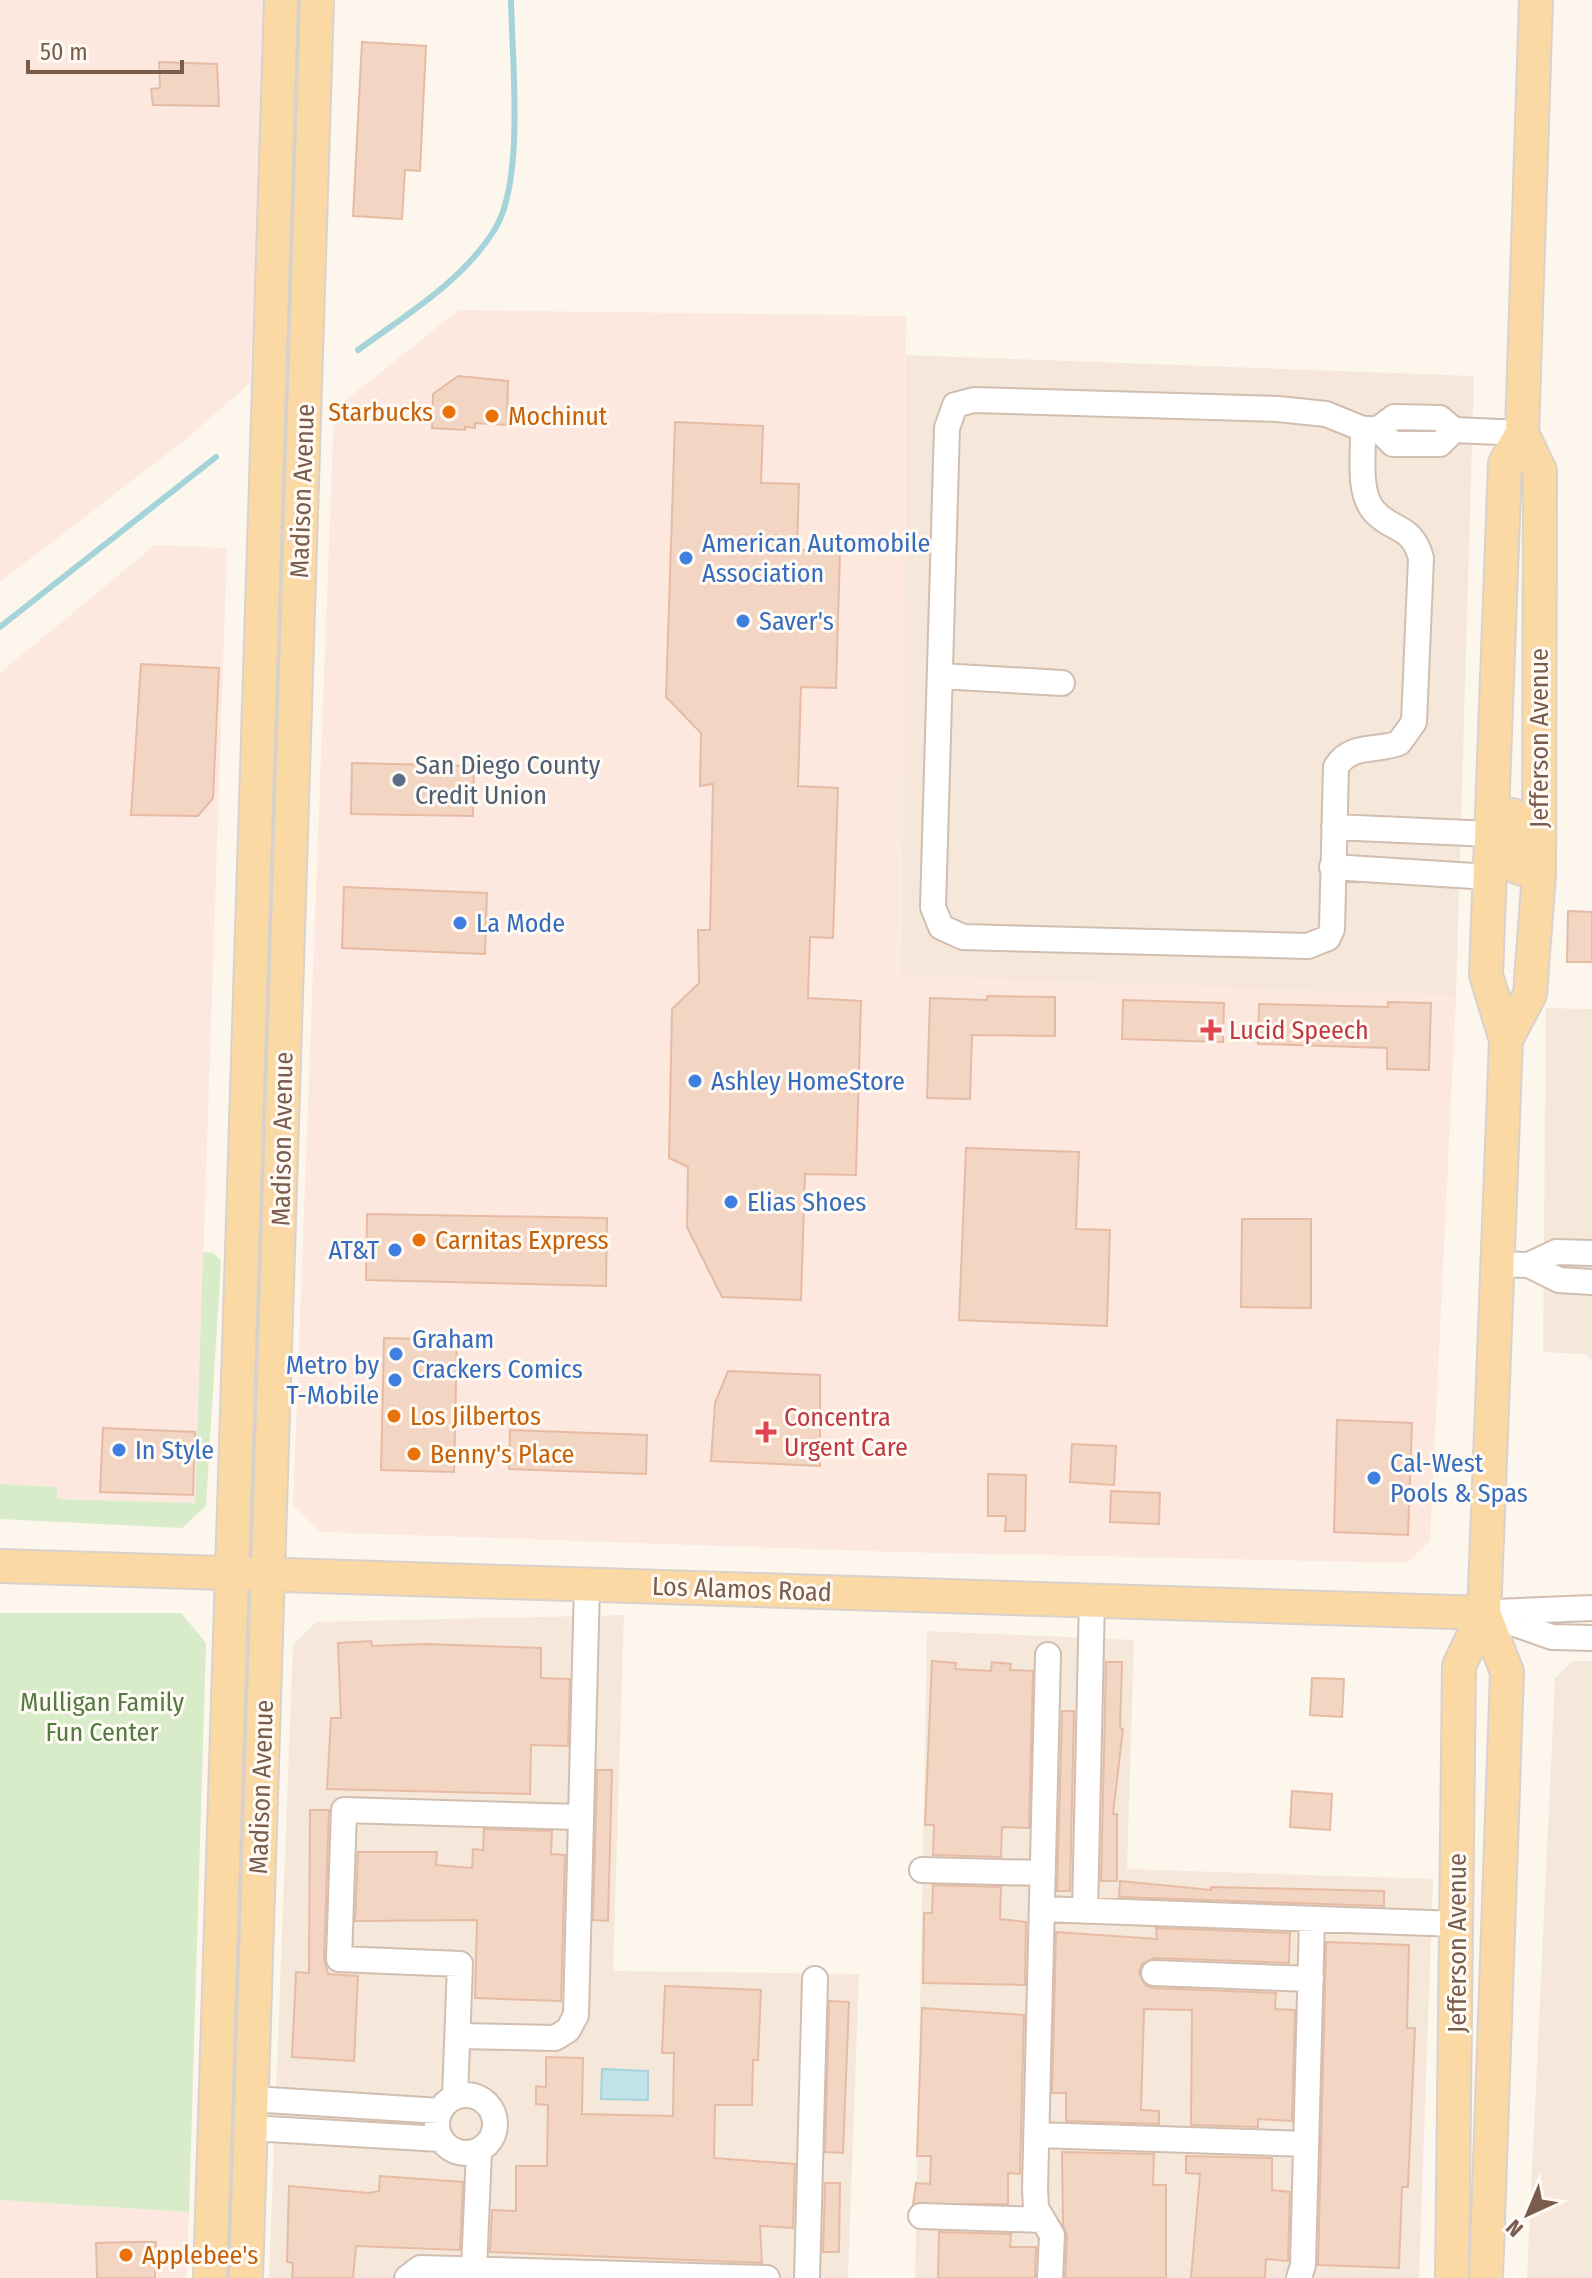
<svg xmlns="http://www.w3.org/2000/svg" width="1592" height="2278" viewBox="0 0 1592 2278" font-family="'Fira Sans Condensed',sans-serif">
  <rect width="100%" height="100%" fill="#fdf6ec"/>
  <path fill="#f5e8da" d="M906,355L1474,376L1456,996L901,976Z
    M1546,1008L1592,1009V1360L1584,1354L1543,1352Z
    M624,1615L613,1971L859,1974L848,2278H269L293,1645L316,1622Z
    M927,1631L1134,1640L1127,1869L1433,1879L1419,2278H915Z
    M1573,1661H1592V2278H1527L1555,1678Z"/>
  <path fill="#fde8e0" d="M0,0H267L250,383L185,440L0,582Z
    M459,310L906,316L901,975L1456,996L1430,1541L1407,1563L896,1552L321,1532L293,1505L334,410Z
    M155,545L227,548L195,1503L56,1499V1487L0,1484V673Z
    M0,2200L189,2212L186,2278H0Z"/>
  <path fill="#d8ecc9" d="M203,1252L214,1253L221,1261L206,1506L182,1528L0,1519V1484L57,1487V1499L195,1503Z
    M0,1613H181L206,1643L189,2212L0,2200Z"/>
  <path fill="#bfe3e8" stroke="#a5d3da" stroke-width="2" d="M602,2069L648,2071V2100L601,2099Z"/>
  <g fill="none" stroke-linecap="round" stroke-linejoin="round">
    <path stroke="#a5d3da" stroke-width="6" d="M358,350C406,315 463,281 495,229C525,180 512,59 511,0
      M0,627L216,457"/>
  </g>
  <path fill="#f3d5c3" stroke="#e6bba3" stroke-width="2" d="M362,42L426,46L420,171L405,170L402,219L353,216Z
    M159,62L217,64L219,106L153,105L151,89L160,88Z
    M458,376L508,381L507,425L475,423V428L465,427V430L432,428L433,394Z
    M675,422L763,426L761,483L799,484L797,550L840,552L836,688L801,687L798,786L838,788L833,938L810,937L808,998L861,1001L856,1175L805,1174L801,1300L722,1297L687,1227L688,1167L669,1158L672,1009L699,983L698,930H710L713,784L700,786L701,733L666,697Z
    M141,664L219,668L213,798L198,816L131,815Z
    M352,763L474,766L473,816L351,814Z
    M344,887L487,893L485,954L342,948Z
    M1568,911L1592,912V962H1567Z
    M987,996L1055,997V1036L972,1035L970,1099L927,1098L930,998L987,1000Z
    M1123,1000L1224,1003L1223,1042L1122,1039Z
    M1388,1002L1431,1003L1429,1070L1387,1069V1048L1258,1044L1259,1004L1388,1007Z
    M966,1148L1079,1152L1076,1229L1110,1230L1107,1326L959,1320Z
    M367,1214L607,1218L606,1286L366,1280Z
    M1242,1219H1311V1308L1241,1307Z
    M384,1338L457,1340L454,1472L381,1470Z
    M728,1371L820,1375V1466L711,1461L715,1403Z
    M1337,1420L1412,1423L1408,1535L1334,1532Z
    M103,1428L195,1432L193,1495L100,1492Z
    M510,1430L647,1435L646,1474L509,1469Z
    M1072,1444L1116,1446L1114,1485L1070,1482Z
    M988,1474L1026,1475L1025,1531H1005L1006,1516H988Z
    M1111,1491L1160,1493L1159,1524L1110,1522Z
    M371,1641L372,1646L426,1644L541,1648V1678L570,1679L568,1746L531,1745L530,1794L327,1789L331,1718H341L338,1643Z
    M932,1661L956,1663L955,1669L991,1671L992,1662L1011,1664L1010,1670L1033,1671L1029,1828L1002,1827L1001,1857L933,1855L934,1825H925Z
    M1106,1662H1122L1120,1728L1123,1729L1113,1814H1117V1881H1101Z
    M1312,1678L1344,1679L1342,1717L1310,1715Z
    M1062,1711H1074L1070,1891H1057Z
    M597,1770H612L608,1921L593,1920Z
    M1292,1791L1332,1794L1330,1830L1290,1827Z
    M310,1810H329L324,1958L328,1974L358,1976L354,2061L292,2057L296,1972L309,1973Z
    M484,1829L552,1831L551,1854L565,1855L561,2001L475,1998L477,1920L355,1921L358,1852H437L436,1865L472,1868L473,1849L483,1850Z
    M1120,1881L1211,1890V1887L1384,1891V1906L1119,1897Z
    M933,1885L1001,1887L1000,1919L1026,1922L1025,1985L923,1983L924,1913H932Z
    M1156,1928L1290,1933L1289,1963L1155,1958L1142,1964L1139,1973L1145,1985L1153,1988L1276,1993L1275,2009L1295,2010L1292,2121L1258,2119V2127L1191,2125L1192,2010L1144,2009L1141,2110L1159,2111V2124L1066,2121V2093H1052L1056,1932L1157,1939Z
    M1326,1942L1409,1945L1407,2028H1415L1408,2187H1402L1399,2268L1318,2265Z
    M665,1986L761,1990L758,2060H753L752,2105H715L714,2158L795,2164L793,2228L760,2226L762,2263L490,2252L492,2210L516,2211V2166H547L548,2105L536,2104V2086L546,2087V2057L583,2058L582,2114L673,2116L674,2053H662Z
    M829,2001L849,2002L843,2153L825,2152Z
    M922,2008L1024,2015L1020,2174L1008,2173V2204H913L916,2183L930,2184L931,2156H917Z
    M1062,2152L1154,2154L1153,2185H1166V2278H1065L1067,2236L1063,2225Z
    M1186,2156L1272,2158V2190L1290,2192L1288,2261L1266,2259L1265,2278H1191L1200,2174L1186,2173Z
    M380,2176L463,2182L460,2250L356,2246L353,2278H292L293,2263L287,2262L289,2186L369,2193L379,2191Z
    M825,2183H840L839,2252H823Z
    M939,2232L1011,2234L1010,2247H1036L1035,2278H938Z
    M131,2242H156L155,2278H97L96,2243Z"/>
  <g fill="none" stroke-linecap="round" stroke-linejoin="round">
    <g stroke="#d1beb0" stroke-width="28">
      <path id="minor" d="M1363,429C1364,452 1357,492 1374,511C1392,532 1412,524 1421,558L1414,722L1399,743C1375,752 1351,743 1336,767L1332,929L1328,938L1308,946L963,937L941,927L933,907L947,428L955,405L974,400L1278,409L1326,414L1363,429H1378L1394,417L1440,418L1454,430L1522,433
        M1378,429L1393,444H1440L1454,430
        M940,676L1062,683
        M1334,827L1491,834
        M1332,867L1489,877
        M1498,1264L1529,1265L1559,1280L1592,1282
        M1529,1265L1556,1252L1592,1253
        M1495,1612L1592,1608
        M1484,1613L1552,1637L1592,1638
        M1048,1655L1035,2189L1036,2208L1052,2235L1050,2278
        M922,1870L1043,1873
        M1042,1909L1458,1924
        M1085,1911L1092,1599
        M1154,1973L1311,1979
        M459,2036L555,2038L568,2030L576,2015L587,1584
        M437 2124a29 29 0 1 1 58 0a29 29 0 1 1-58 0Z
        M455,2097L460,1964L339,1959L344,1810L579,1817
        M252,2099L440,2111
        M251,2128L441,2139
        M1037,2135L1306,2144
        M921,2216L1043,2220
        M474,2269L479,2151
        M407,2278L420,2268L767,2278
        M807,2278L815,1979
        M1299,2278L1303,2265L1312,1919"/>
    </g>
    <g stroke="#dad1cd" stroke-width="36">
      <path id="major" d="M1512,815L1514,866L1539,874
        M1506,1040L1530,994L1539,874L1540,471L1522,433
        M0,1566L1484,1613
        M1484,1613L1507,1672L1486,2278
        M210,2278L281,0
        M246,2278L317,0
        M1452,2278L1459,1666L1484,1613L1486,1564L1506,1040L1486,975L1505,463L1522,433L1536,0"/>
    </g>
    <use href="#minor" stroke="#fff" stroke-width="24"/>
    <use href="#major" stroke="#fbd9a5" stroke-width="32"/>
  </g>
  <g fill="#e8710a" stroke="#fffaf3" stroke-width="3">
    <circle cx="449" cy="412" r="8"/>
    <circle cx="492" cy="416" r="8"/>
    <circle cx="419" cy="1240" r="8"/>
    <circle cx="394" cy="1416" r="8"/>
    <circle cx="414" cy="1454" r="8"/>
    <circle cx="126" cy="2255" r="8"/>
  </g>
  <g fill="#3f7fe0" stroke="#fffaf3" stroke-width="3">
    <circle cx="686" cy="558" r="8"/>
    <circle cx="743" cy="621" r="8"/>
    <circle cx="460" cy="923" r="8"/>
    <circle cx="695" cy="1081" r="8"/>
    <circle cx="731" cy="1202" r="8"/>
    <circle cx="395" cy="1250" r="8"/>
    <circle cx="396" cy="1354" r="8"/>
    <circle cx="395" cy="1380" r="8"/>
    <circle cx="119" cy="1450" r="8"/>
    <circle cx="1374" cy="1478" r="8"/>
  </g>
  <circle fill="#5c6f8a" stroke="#fffaf3" stroke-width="3" cx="399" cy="780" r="8"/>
  <g fill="#e0444e" stroke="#fffaf3" stroke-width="3">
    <path d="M1207 1018h8v8h8v8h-8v8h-8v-8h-8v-8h8z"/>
    <path d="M762 1420h8v8h8v8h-8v8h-8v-8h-8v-8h8z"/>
  </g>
  <g text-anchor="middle" stroke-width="6" stroke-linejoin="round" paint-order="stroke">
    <g font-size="26" fill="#c56008" stroke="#fffaf3" text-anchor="start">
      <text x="433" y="421" text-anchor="end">Starbucks</text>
      <text x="508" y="425">Mochinut</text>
      <text x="435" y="1249">Carnitas Express</text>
      <text x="410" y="1425">Los Jilbertos</text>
      <text x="430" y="1463">Benny's Place</text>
      <text x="142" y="2264">Applebee's</text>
    </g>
    <g font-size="26" fill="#7a5c4d" stroke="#fffaf3">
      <text transform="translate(302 491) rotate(-88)" y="9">Madison Avenue</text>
      <text transform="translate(1539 738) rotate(-90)" y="9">Jefferson Avenue</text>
      <text transform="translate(282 1139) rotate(-89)" y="9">Madison Avenue</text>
      <text transform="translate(742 1589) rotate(2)" y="9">Los Alamos Road</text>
      <text transform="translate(261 1787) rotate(-88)" y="9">Madison Avenue</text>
      <text transform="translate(1457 1943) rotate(-90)" y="9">Jefferson Avenue</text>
    </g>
    <g font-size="26" fill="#366cbe" stroke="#fffaf3" text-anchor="start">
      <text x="702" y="552">American Automobile<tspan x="702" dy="30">Association</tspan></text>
      <text x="759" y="630">Saver's</text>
      <text x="476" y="932">La Mode</text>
      <text x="711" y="1090">Ashley HomeStore</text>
      <text x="747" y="1211">Elias Shoes</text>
      <text x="379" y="1259" text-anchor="end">AT&amp;T</text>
      <text x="412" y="1348">Graham<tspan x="412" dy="30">Crackers Comics</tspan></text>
      <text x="379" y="1374" text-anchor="end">Metro by<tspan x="379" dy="30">T-Mobile</tspan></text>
      <text x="135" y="1459">In Style</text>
      <text x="1390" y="1472">Cal-West<tspan x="1390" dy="30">Pools &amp; Spas</tspan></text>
    </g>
    <g font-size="26" fill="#4e5e75" stroke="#fffaf3" text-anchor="start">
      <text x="415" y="774">San Diego County<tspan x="415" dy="30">Credit Union</tspan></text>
    </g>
    <g font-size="26" fill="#be3a42" stroke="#fffaf3" text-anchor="start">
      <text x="1229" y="1039">Lucid Speech</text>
      <text x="784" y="1426">Concentra<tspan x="784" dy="30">Urgent Care</tspan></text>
    </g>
    <g font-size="26" fill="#537a41" stroke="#fffaf3">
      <text x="102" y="1711">Mulligan Family<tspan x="102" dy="30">Fun Center</tspan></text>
    </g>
  </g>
  <g transform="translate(1528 2214) rotate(224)" stroke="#fffaf3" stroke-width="6" paint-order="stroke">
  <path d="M0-6L14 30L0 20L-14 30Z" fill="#7a5c4d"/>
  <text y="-12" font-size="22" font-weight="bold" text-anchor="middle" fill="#7a5c4d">N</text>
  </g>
  <path d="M28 60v12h154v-12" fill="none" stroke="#7a5c4d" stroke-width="4"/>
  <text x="40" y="60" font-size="24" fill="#7a5c4d" stroke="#fffaf3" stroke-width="6" paint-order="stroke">50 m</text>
</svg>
